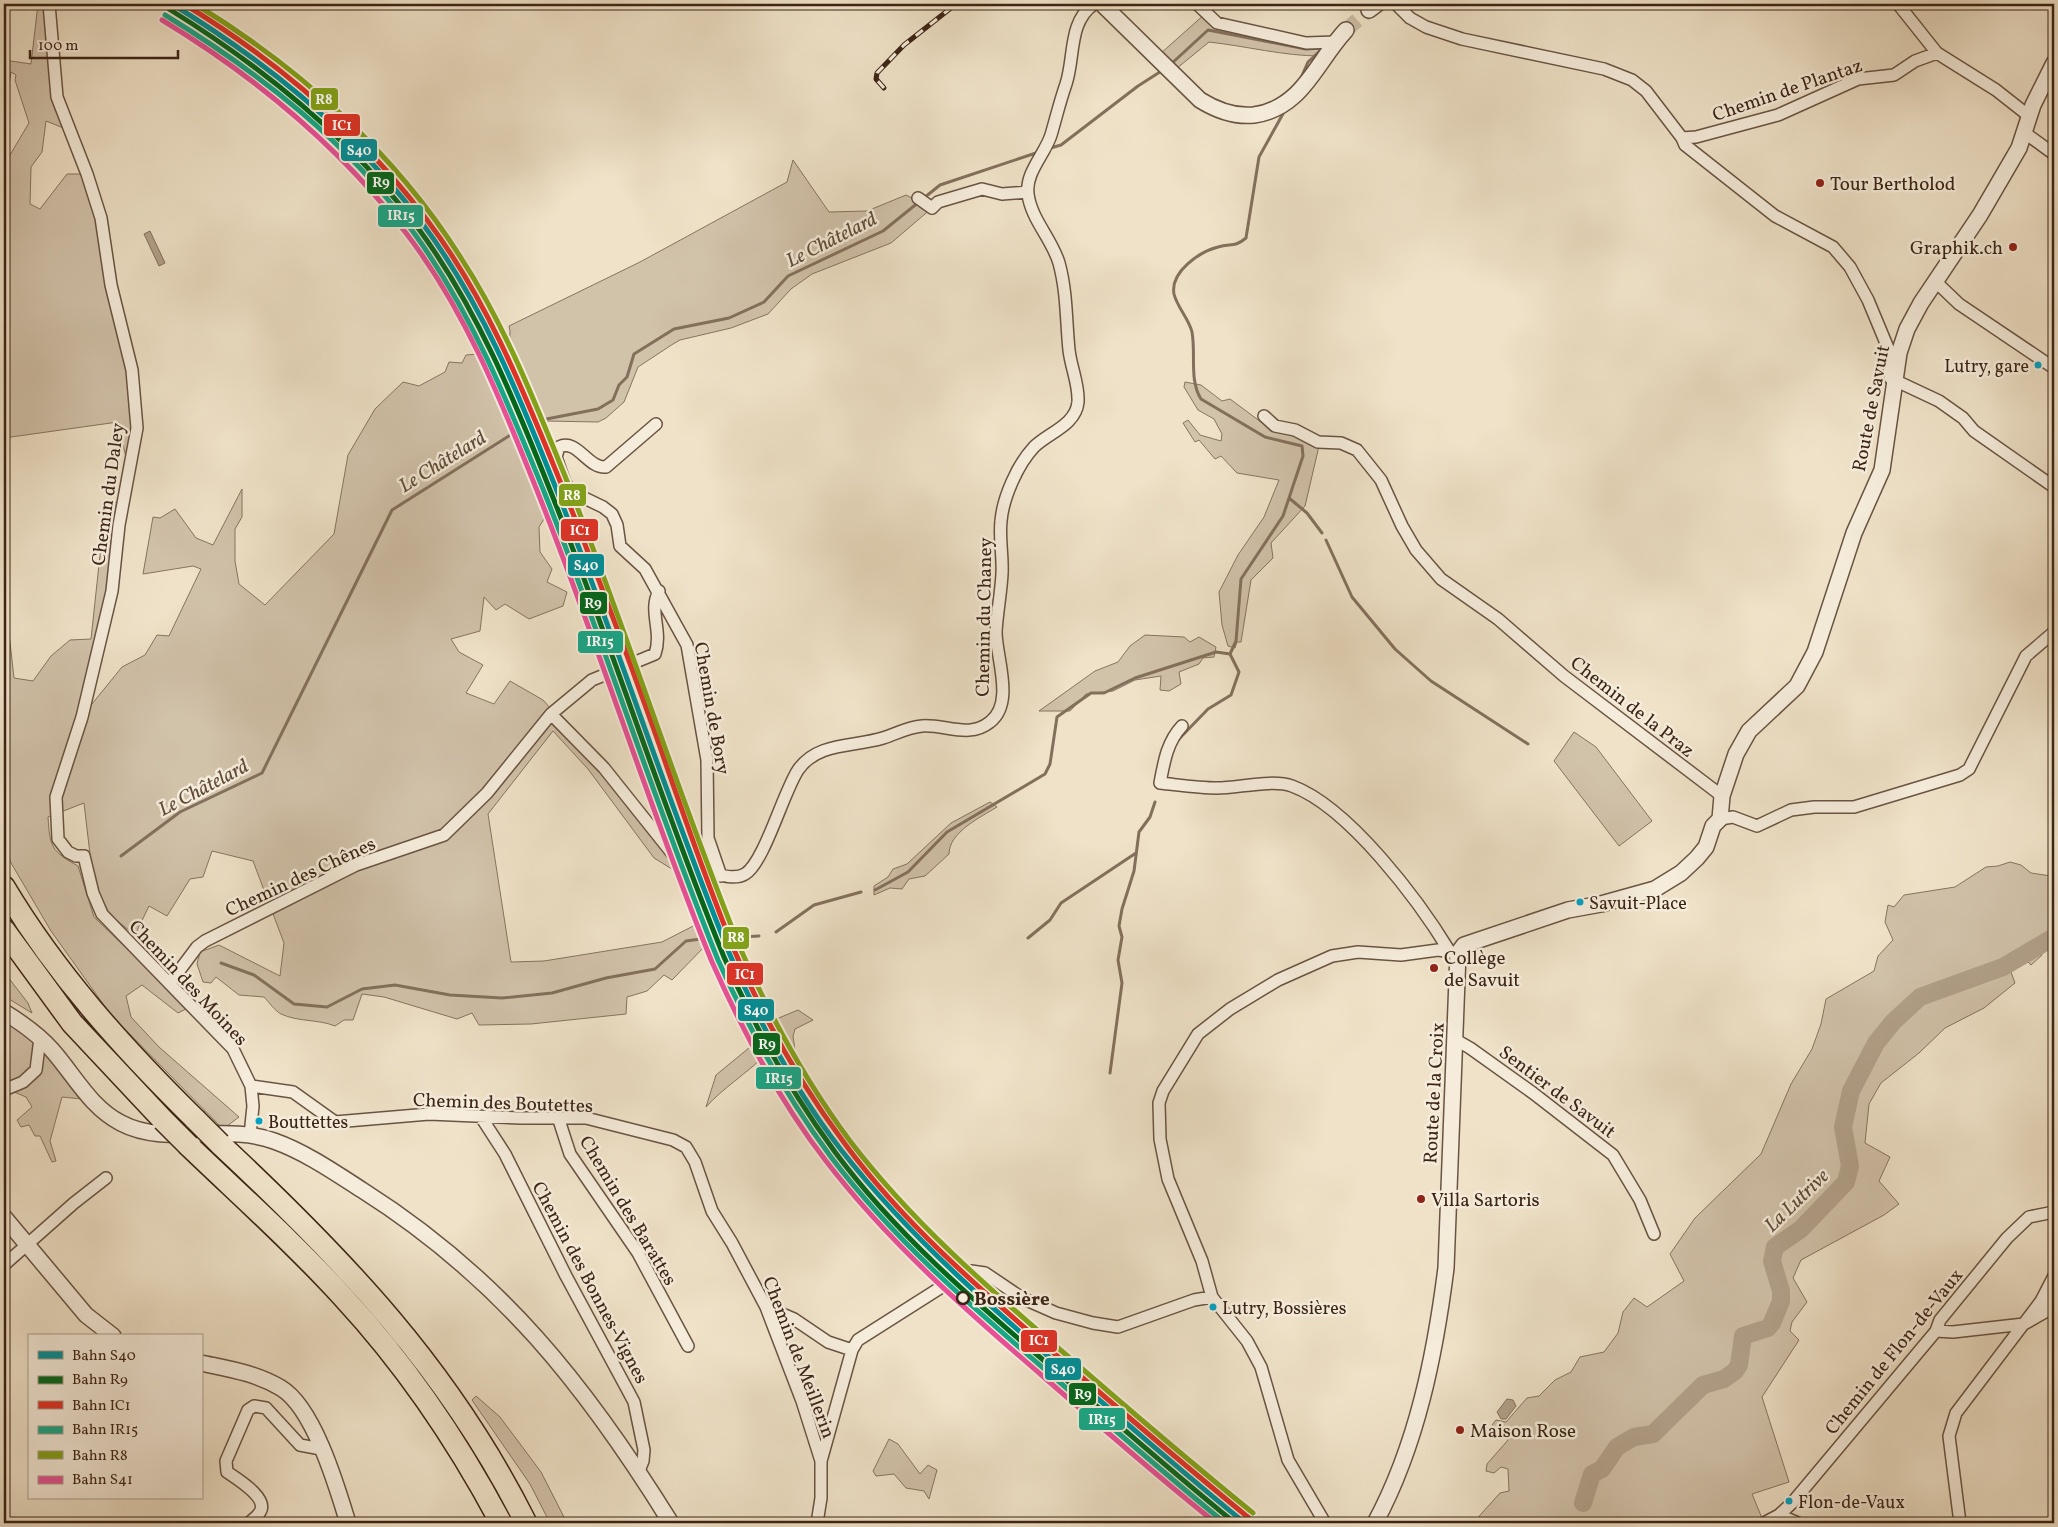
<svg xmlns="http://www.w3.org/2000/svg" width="2058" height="1527" viewBox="0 0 2058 1527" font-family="Vollkorn,serif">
  <rect width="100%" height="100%" fill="#efe2c8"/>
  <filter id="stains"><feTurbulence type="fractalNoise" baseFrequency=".004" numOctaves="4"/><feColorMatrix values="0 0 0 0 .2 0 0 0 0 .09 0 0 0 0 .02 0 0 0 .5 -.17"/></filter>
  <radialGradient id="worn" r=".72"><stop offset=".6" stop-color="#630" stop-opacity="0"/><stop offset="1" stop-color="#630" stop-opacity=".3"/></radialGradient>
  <path fill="#d1c2aa" stroke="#867460" d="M38,4H49L57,97L71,131L46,121L42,152L31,167L30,204L40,209L67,174H87L132,370L137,428L129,471L118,422L4,438V165L29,123L15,80L16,75L11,72L9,86L4,84V60L31,64Z
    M1206,13L1217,23L1327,41L1321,56C1283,56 1246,46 1209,42L1176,69L1160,54Z
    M793,160L829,212L867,211L906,195L932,208L891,243L812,274L791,289L768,314L731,328L680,340L673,344L638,367L624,402L606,418L598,422L546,421L542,426L511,350L509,351L510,331L509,326L640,262L787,182Z
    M480,354L497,356L556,500L539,527L540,552L552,569L547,582L567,592L563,606L529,619L505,604L496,610L484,597L480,631L451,639L459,652L483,665L466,693L494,704L510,681L543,700L604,768L691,871L693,882L654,858L588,769L553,731L488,814L511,962L544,961L662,942L703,921L702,936L706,945L672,980L664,975L647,991L627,997L626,1014L531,1024L479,1025L472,1013L457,1019L384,997L362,994L353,1020H344L335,1026C318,1019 298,1022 281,1014C275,1011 269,1002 264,997L239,995L216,977L211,983L203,982L197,964L200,952L219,945L280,976L284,943L253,861L212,851L203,877L190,879L167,916L149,906L135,935L110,915L93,880L84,803L48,817C50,847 51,851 78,866L94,917L188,1008L178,1013L142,985L126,996L131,1017L159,1047L239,1117L223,1129L111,1015L51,931L4,851V589L14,678L33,681L51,656L70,640L91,639L101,546L115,502L123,503L83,715L122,667L145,655L157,635L169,636L201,569L193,566L143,574L153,517L160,518L175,509L196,538L213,545L242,489V517L235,529V561L239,584L265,605L334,534L348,455L375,409L403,382L419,386L445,372L449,362L462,363L466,355Z
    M1185,382L1201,385L1222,401L1230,399L1261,422L1295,432L1319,446L1305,506L1271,543L1273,558L1251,580L1241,642H1237L1235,648L1228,646L1222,625L1219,592L1238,555L1264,517L1279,480L1237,473L1221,456L1215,459L1199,440L1195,442L1183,423L1188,420L1200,435L1221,441L1222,434L1214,419L1198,410L1184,387Z
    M1145,635L1184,637L1190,642L1199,637L1216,647L1214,657L1203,658L1199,664L1179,672L1181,684L1169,691L1160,690L1161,676L1135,680L1113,691L1086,694L1070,711H1039L1095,671L1118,662L1130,646Z
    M1574,732L1596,747L1652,821L1619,846L1554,761Z
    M990,802L997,807C981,817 949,832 949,854L925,876L909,879L902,889L890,888L874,895V886L888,877L893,869L907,864L951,823Z
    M2010,862L2021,865L2031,873L2051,876L2054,872V933L2036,943L2042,955L2031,965L2021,955L2008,964L2015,983L1984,1008L1945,1028L1919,1053L1881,1083L1869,1104L1865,1143L1890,1157L1879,1181L1899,1204L1884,1215L1801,1260L1793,1278L1807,1302L1792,1322L1790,1331L1799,1340L1762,1397L1789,1482L1752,1494L1764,1523H1473L1500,1493L1509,1491L1508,1469L1501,1467L1494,1473L1486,1471L1487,1464L1508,1440L1492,1425L1496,1420L1506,1422L1527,1398L1539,1396L1555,1380L1571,1372L1580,1357L1604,1352L1618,1333L1623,1312L1634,1298L1647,1307L1684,1281L1670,1254L1695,1218L1761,1154L1791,1084L1812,1049L1821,1024L1826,999L1874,971L1878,956L1893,940L1885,922L1888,905L1894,907L1904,895L1955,887L1986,867L1998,866Z
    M4,972L28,1003L32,1013L4,996Z
    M798,1010L813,1020L795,1029L793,1036L795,1050L793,1052L787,1046L774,1020Z
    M4,1019L34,1040L52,1060L82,1099L62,1097L50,1141L56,1161L52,1162L40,1136H35L29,1125L21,1127L17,1120L32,1107L26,1097L7,1089L4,1090Z
    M761,1038L764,1056C746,1074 723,1088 706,1107L716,1075Z
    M476,1396L500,1417L541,1472L567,1523H550L530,1484L472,1400Z
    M889,1439L898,1444L920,1474L928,1465L937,1470L929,1499L924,1491L906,1488L894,1474L876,1476L873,1471Z"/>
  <path fill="#b2a28b" stroke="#83705c" d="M150,231L165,263L159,266L144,234Z
    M1507,1399L1513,1400L1516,1406L1506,1419H1501L1497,1412Z"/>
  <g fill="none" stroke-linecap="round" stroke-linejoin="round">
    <path stroke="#83705c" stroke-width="3" d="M1170,65L1208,30L1306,49L1321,48
      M1300,80L1308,62L1322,49
      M1047,149L1061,145L1138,86L1163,70
      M1289,498L1307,513L1322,533
      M1326,540L1352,597L1395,649L1431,681L1528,744
      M1230,654L1236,641L1241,579L1283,516L1303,456L1302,446L1265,437L1201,399C1189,380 1196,354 1192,332C1189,319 1177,307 1174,294C1170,272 1199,252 1218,247C1231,243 1234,248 1246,238L1259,157L1284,112
      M1177,741L1208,709L1231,695L1239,672L1230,654
      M121,856L180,812L262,773L392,510L531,422L598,409L613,400L619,385L627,377L634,354L674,329L729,318L764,302L788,276L883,231L940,185L1039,152
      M875,890L908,872L947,832L1045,774L1050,764L1057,717L1091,693H1104L1135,678L1216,652L1230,654
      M776,932L814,905L861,892
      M741,937L759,936
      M1028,938L1050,920L1061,903L1136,853
      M221,963L254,975L294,1004L327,1007L362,989L395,985L450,995L502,998L552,993L606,978L655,969L686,941L708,938
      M1110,1073L1122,983L1118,960L1122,937L1119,926L1122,909L1134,871L1139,832L1150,817L1155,802"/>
    <path stroke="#b2a28b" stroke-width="18" d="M1583,1503L1592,1474L1602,1469L1617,1447L1634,1437L1653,1434L1703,1385L1724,1379L1735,1371L1739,1365L1743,1336L1768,1328L1772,1323L1781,1301V1291L1772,1261L1775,1247L1801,1229L1846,1182L1850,1166L1843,1127L1851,1091L1876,1043L1893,1022L1920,997L2003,967L2054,937"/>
    <path stroke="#cbbca4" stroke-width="11" stroke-dasharray="11 5.5" stroke-linecap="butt" d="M951,1281L971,1271"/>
    <path stroke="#cbbca4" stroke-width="15" stroke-dasharray="15 8" stroke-linecap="butt" d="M1346,30L1369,10"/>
    <g stroke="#695442" stroke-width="14">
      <path id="minor" d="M49,4L57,97L87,174L101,218L111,285L132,370L137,428L119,525L112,591L82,717L56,797L58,839L68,852L76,856H84L93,893L102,914L233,1049L251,1086L253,1106L250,1135
        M1197,4L1217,23L1306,43L1336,42
        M1396,4L1410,18L1426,27L1462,39L1604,69L1632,80L1646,91L1682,138L1696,137L1778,115L1858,79L1894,75L1915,61L1937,53L1996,90L2029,116
        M1898,4L1937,53
        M2025,133L2054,154
        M1682,138L1685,145L1775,216L1833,247L1850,267L1868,300L1888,348L1890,378L1939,401L1963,418L1974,431L2054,487
        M918,198L932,208L938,202L982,189L1002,194L1028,192
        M1935,281L1959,304L2054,368
        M1264,416L1275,426L1295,430L1318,442L1341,443L1357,450L1381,480L1402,526L1416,550L1441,579L1498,619L1564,676L1722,796
        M656,424L606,467C588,469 577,438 559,447L556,457L565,483L572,492L603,507L612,514L617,525L620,546L645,569L687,645L707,760L708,838L721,876
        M551,714L592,680L655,654C663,631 648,611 659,591
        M1182,726C1167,742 1164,762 1160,783C1179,785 1198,788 1217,788C1238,788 1272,779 1292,786C1349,807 1419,901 1450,952
        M1720,819L1733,817L1757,826L1791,810L1814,807H1854L1960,775L1969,769L2026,656L2054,632
        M170,983L197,947L205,941L356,865L444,835L487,793L551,714L604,768L679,862C690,871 697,870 711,873C721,875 735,880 745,874C764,863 783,793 798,770C817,742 854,747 883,738C896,734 908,727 922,726C945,724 969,739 990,722C1015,703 996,657 996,632C997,613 1001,593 1002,574C1003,556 999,538 1001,521C1003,497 1018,464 1034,447C1048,433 1076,425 1078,402C1079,384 1071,368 1069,350C1066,321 1067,292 1059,263C1052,239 1031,219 1028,194C1025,173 1045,154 1051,135C1056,118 1060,101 1066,84C1075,57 1068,22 1094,4
        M1456,1040L1470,1048L1533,1093L1613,1155L1640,1200L1654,1234
        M251,1086L293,1092L335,1122L429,1114L520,1118H586L673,1140L686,1147L695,1162L712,1211L732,1243L766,1307L802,1401L821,1461
        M4,1090L23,1082L36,1070L40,1038
        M481,1117L505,1154L566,1276L634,1402L644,1450L643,1461L639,1471
        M558,1117L570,1154L638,1253L688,1346
        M4,1265L74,1203L106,1178
        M971,1271L985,1273L1022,1298L1056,1313L1093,1323L1118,1327L1194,1300L1212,1297
        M766,1307L794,1319L828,1342L852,1350L821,1461V1498L817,1523
        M1936,1331L1953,1332L2024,1324L2047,1311L2054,1300
        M852,1350L858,1340L951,1281
        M1779,1515L1798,1523
        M249,1523C252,1520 258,1516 260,1512C269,1498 237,1479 227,1472L226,1461L248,1410L254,1406L266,1408L300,1445L321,1449
        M1325,1523L1288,1460L1261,1367L1247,1341L1212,1297L1202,1261L1168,1179L1160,1139L1159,1103L1163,1091L1198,1034L1230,1009L1278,980L1332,956L1358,952L1401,955L1438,950L1458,953
        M1764,1523L1779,1515L1792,1503L1936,1331L1940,1320L2007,1238L2029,1217L2054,1212
        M1960,1523L1949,1436L1956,1413L2041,1301L2054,1276"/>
    </g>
    <g stroke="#695442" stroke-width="18">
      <path id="tertiary" d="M1102,4L1200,100C1216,110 1234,117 1254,115C1303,108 1316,62 1346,30
        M1369,10L1377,4
        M4,1012C22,1023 39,1035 52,1050C75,1076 90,1107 121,1123C166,1147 226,1123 274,1141C305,1152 334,1172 362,1190C501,1278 586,1386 671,1523
        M4,1217L86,1315L113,1336
        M201,1363C229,1369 256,1373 281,1388C314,1408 337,1487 348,1523
        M1375,1523C1417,1445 1435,1355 1446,1268L1458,953L1464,945L1568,910L1601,904L1655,889L1681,873L1697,858L1706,847L1713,826L1720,819L1722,796L1736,754L1749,731L1797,686L1815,652L1854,533L1882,470L1899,353L1907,329L1921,303L1980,215L2019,148L2033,105L2054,63"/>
    </g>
    <g stroke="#3c2515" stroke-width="24">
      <path id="motorway" d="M4,887C56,974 123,1048 195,1119
        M4,930L72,1023L163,1120
        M220,1144C344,1260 449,1369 526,1523
        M189,1146C241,1196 295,1244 343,1297C406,1365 458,1442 501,1523"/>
    </g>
    <use href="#minor" stroke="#f5ecdb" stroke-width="11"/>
    <use href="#tertiary" stroke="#f5ecdb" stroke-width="15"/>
    <use href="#motorway" stroke="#efe2c8" stroke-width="21"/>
    <g stroke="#3c2515" stroke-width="5">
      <path id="rail" d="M884,88L876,79L877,73L904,45L956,4"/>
    </g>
    <use href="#rail" stroke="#f5ecdb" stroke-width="3" stroke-dasharray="9" stroke-linecap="butt"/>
    <g stroke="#3c2515" stroke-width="24" stroke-linecap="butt">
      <path id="motorway-bridge" d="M195,1119L220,1144
        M163,1120L189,1146"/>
    </g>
    <use href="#motorway-bridge" stroke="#efe2c8" stroke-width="21"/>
    <g stroke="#f5ecdb" stroke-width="9">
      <path id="rail-1" d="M172,4C268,63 355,133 422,223C482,303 519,395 555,486C617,641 667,801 730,955C760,1024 795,1091 842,1151C910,1238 994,1310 1078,1382C1134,1429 1188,1477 1245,1523"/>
    </g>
    <g stroke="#f5ecdb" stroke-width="9">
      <path id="rail-2" d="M169,9C264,68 351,138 418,228C477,308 514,399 550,490C612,645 661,803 724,957C754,1026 790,1091 835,1152C895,1233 973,1300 1049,1365C1111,1418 1172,1472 1235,1523"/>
    </g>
    <g stroke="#f5ecdb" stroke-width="9">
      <path id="rail-3" d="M184,4C277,61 361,132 427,220C487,299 523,390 560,481C593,563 624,646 654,730C680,804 705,879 735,952C765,1021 800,1084 845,1144C904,1224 981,1290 1056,1355C1120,1410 1184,1465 1249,1518"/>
    </g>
    <g stroke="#f5ecdb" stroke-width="9">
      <path id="rail-4" d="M165,15C260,73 348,142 414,233C472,313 508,403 545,494C606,648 656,806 718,960C749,1029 785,1095 831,1157C893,1239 972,1307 1049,1373C1108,1424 1166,1475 1225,1523"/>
    </g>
    <g stroke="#f5ecdb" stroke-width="9">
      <path id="rail-5" d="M195,4C300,68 395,153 461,258C506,327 536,405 567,481C629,636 678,796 741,950C771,1018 806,1082 850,1141C911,1221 988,1288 1064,1353C1126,1407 1189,1461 1253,1513"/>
    </g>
    <g stroke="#f5ecdb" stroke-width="9">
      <path id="rail-6" d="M162,20C256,77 339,146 406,233C466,311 502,403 538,493C600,648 649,808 712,962C743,1032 779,1100 826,1161C889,1243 968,1312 1046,1379C1102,1428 1158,1477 1216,1523"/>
    </g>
    <use href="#rail-1" stroke="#008f98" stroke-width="5"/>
    <use href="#rail-2" stroke="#02671c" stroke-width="5"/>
    <use href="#rail-3" stroke="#dd3327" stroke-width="5"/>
    <use href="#rail-4" stroke="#17a787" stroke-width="5"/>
    <use href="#rail-5" stroke="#82a119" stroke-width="5"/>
    <use href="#rail-6" stroke="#e85096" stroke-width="5"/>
  </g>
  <g fill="#8f2418" stroke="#f5ecdb" stroke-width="2">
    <circle cx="1820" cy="183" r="5"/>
    <circle cx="2013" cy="247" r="5"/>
    <circle cx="1434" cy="968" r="5"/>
    <circle cx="1421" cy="1199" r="5"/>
    <circle cx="1460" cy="1430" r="5"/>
  </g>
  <g fill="#03a2c5" stroke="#f5ecdb" stroke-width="2">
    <circle cx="2038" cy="365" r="4.5"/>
    <circle cx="1580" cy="902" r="4.5"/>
    <circle cx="259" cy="1121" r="4.5"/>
    <circle cx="1213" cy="1307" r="4.5"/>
    <circle cx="1789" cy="1501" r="4.5"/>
  </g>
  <circle fill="#f5ecdb" stroke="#3c2515" stroke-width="2.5" cx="963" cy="1298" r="6"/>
  <g text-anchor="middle" stroke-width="5" stroke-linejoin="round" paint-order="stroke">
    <g font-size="18" fill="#3c2515" stroke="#f5ecdb" text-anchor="start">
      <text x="2029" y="372" text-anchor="end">Lutry, gare</text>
      <text x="1589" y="909">Savuit-Place</text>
      <text x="268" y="1128">Bouttettes</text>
      <text x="1222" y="1314">Lutry, Bossières</text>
      <text x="1798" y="1508">Flon-de-Vaux</text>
    </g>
    <g font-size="19" fill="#3c2515" stroke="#f5ecdb">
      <text transform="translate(1787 89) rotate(-19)" y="7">Chemin de Plantaz</text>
      <text transform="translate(1870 408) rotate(-79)" y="7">Route de Savuit</text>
      <text transform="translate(107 494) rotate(-82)" y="7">Chemin du Daley</text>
      <text transform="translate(983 617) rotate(-89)" y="7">Chemin du Chaney</text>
      <text transform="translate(1633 706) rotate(38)" y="7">Chemin de la Praz</text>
      <text transform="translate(713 708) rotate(80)" y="7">Chemin de Bory</text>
      <text transform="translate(300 876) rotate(-25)" y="7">Chemin des Chênes</text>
      <text transform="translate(189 982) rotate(47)" y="7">Chemin des Moines</text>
      <text transform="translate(1558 1091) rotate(37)" y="7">Sentier de Savuit</text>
      <text transform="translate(1433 1093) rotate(-87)" y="7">Route de la Croix</text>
      <text transform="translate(503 1102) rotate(2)" y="7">Chemin des Boutettes</text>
      <text transform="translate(629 1210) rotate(59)" y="7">Chemin des Barattes</text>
      <text transform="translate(591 1282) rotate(62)" y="7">Chemin des Bonnes-Vignes</text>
      <text transform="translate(1893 1351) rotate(-51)" y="7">Chemin de Flon-de-Vaux</text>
      <text transform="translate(800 1357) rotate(69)" y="7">Chemin de Meillerin</text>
    </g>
    <g font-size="19" fill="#3c2515" stroke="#f5ecdb" text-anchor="start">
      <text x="1830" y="190">Tour Bertholod</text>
      <text x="2003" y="254" text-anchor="end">Graphik.ch</text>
      <text x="1444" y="964">Collège<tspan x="1444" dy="22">de Savuit</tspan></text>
      <text x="1431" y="1206">Villa Sartoris</text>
      <text x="1470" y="1437">Maison Rose</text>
    </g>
    <g font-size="19" font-weight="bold" fill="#3c2515" stroke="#f5ecdb" text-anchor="start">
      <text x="974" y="1305">Bossière</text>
    </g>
    <g font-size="20" font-style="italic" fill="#5f4a38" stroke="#f5ecdb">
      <text transform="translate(831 239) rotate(-27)" y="7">Le Châtelard</text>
      <text transform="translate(442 461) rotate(-32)" y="7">Le Châtelard</text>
      <text transform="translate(203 787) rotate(-28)" y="7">Le Châtelard</text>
      <text transform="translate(1796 1200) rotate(-44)" y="7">La Lutrive</text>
    </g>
  </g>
  <g stroke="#f5ecdb" stroke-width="2">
    <rect x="310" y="87" width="29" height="24" rx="5" fill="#82a119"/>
    <rect x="323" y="113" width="38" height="24" rx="5" fill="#dd3327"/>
    <rect x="340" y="138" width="38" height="24" rx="5" fill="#008f98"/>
    <rect x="366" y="171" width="29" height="24" rx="5" fill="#02671c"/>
    <rect x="377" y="204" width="47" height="24" rx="5" fill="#17a787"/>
    <rect x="558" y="483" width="29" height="24" rx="5" fill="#82a119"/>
    <rect x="560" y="518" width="39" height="24" rx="5" fill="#dd3327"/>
    <rect x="567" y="553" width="38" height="24" rx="5" fill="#008f98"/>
    <rect x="579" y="591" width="29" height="24" rx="5" fill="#02671c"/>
    <rect x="577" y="630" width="47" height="24" rx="5" fill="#17a787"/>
    <rect x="722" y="926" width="28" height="24" rx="5" fill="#82a119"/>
    <rect x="726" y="962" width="38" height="24" rx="5" fill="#dd3327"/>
    <rect x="737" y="998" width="38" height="24" rx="5" fill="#008f98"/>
    <rect x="752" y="1032" width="29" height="24" rx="5" fill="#02671c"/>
    <rect x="755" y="1066" width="47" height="24" rx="5" fill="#17a787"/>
    <rect x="1020" y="1329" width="38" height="24" rx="5" fill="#dd3327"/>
    <rect x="1044" y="1357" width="38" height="24" rx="5" fill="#008f98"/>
    <rect x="1068" y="1382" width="29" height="24" rx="5" fill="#02671c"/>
    <rect x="1078" y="1407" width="48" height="24" rx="5" fill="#17a787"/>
  </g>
  <g font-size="14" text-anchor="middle" font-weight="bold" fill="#fff">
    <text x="324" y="104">R8</text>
    <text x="342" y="130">IC1</text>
    <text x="359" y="155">S40</text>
    <text x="381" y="187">R9</text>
    <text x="401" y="220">IR15</text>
    <text x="572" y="500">R8</text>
    <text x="580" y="535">IC1</text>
    <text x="586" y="570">S40</text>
    <text x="593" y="608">R9</text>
    <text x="600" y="646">IR15</text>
    <text x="736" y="942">R8</text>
    <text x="745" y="979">IC1</text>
    <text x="756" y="1015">S40</text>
    <text x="767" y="1049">R9</text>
    <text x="779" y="1083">IR15</text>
    <text x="1039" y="1345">IC1</text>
    <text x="1063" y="1374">S40</text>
    <text x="1083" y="1399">R9</text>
    <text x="1102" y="1424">IR15</text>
  </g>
  <rect width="2058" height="1527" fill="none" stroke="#efe2c8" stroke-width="20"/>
  <rect x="5" y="5" width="2048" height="1517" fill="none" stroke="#3c2515" stroke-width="2.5"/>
  <rect x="10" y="10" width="2038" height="1507" fill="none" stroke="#3c2515"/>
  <rect x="28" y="1334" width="175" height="165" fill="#f5ecdb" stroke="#ab9c8c"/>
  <rect x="38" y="1351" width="25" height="8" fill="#008f98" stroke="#ab9c8c"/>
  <text x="72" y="1360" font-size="15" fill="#3c2515">Bahn S40</text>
  <rect x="38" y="1376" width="25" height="8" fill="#02671c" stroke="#ab9c8c"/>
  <text x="72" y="1384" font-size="15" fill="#3c2515">Bahn R9</text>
  <rect x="38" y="1401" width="25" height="8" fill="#dd3327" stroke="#ab9c8c"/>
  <text x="72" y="1410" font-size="15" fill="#3c2515">Bahn IC1</text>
  <rect x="38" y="1426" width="25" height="8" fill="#17a787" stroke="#ab9c8c"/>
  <text x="72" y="1434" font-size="15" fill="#3c2515">Bahn IR15</text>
  <rect x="38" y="1451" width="25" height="8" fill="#82a119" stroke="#ab9c8c"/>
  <text x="72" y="1460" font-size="15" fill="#3c2515">Bahn R8</text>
  <rect x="38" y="1476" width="25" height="8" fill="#e85096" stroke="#ab9c8c"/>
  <text x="72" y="1484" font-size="15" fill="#3c2515">Bahn S41</text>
  <path d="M30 50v8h148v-8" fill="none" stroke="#3c2515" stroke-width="2.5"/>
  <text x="38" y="50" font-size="15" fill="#3c2515" stroke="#f5ecdb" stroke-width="4" paint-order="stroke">100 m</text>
  <rect width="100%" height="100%" filter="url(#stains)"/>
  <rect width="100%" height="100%" fill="url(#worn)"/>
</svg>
